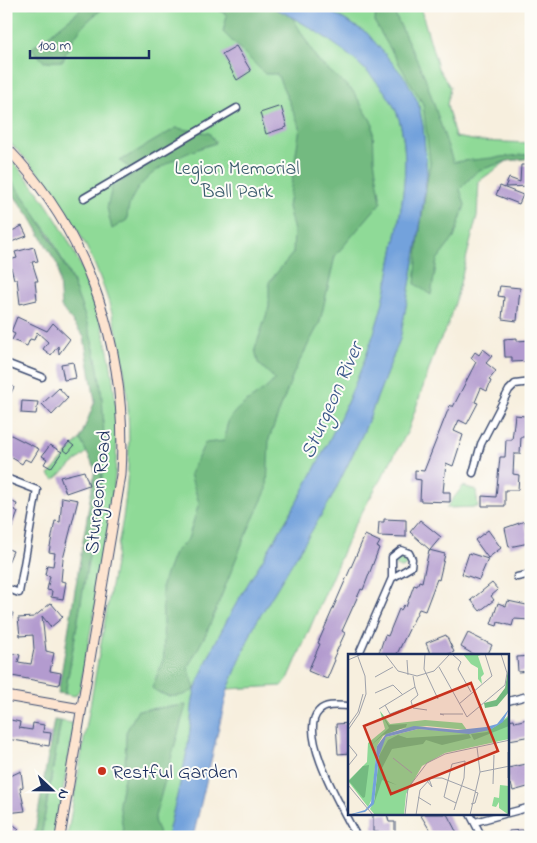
<svg xmlns="http://www.w3.org/2000/svg" width="537" height="843" viewBox="0 0 537 843" font-family="'Indie Flower',sans-serif">
  <rect width="100%" height="100%" fill="#fdfcf7"/>
  <filter id="ink" filterUnits="userSpaceOnUse"><feTurbulence type="fractalNoise" baseFrequency=".02" numOctaves="2"/><feDisplacementMap in="SourceGraphic" scale="10" xChannelSelector="R" yChannelSelector="G"/><feConvolveMatrix kernelMatrix="1 2 1 2 8 2 1 2 1" color-interpolation-filters="sRGB"/></filter>
  <filter id="wash" filterUnits="userSpaceOnUse"><feTurbulence type="fractalNoise" baseFrequency=".0096" numOctaves="4" result="noise"/><feDisplacementMap in="SourceGraphic" scale="20" xChannelSelector="R" yChannelSelector="G"/><feGaussianBlur stdDeviation="1.12" result="paint"/><feColorMatrix in="noise" values="0 0 0 0 0 0 0 0 0 0 0 0 0 0 0 0 0 1.4 0 .05"/><feComposite in="paint" operator="in"/></filter>
  <g filter="url(#wash)">
    <rect width="100%" height="100%" fill="#f7efde"/>
    <path fill="#8fda97" stroke="#55847a" d="M6,6H270C312,25 386,73 399,119C411,159 402,206 394,246C390,266 387,287 382,306C365,370 335,431 304,489C268,556 222,616 196,688C191,702 192,716 190,730C186,766 175,802 167,837H67L123,518C143,377 113,240 6,139Z
      M321,6H420L438,68L450,87L447,105L455,137L479,141L531,143V158L507,161L479,181L477,216L455,303L448,325L437,346L408,431L353,528L289,677L282,686L228,689L254,626L331,499L364,431L400,339L419,235L427,173L423,126L418,102L367,33Z
      M6,154C87,239 126,359 115,475C109,547 92,618 80,689L75,696L65,694L102,479V403L95,353L72,280L50,235L6,174Z
      M80,439L87,452L54,480L49,475Z
      M463,486L476,490L478,507L446,508Z
      M395 562a6 6 0 1 1 12 0a6 6 0 1 1-12 0Z
      M61,721L72,723L74,727L55,837H41Z"/>
    <path fill="#73ba80" stroke="#47746f" d="M82,6H107C86,20 70,37 63,61L44,62L32,48L77,13Z
      M212,6H270L291,15L318,61L353,91L373,124L374,159L381,202L335,256L320,322L294,372L269,439L267,489L244,539L207,632L188,667L195,689C181,699 166,699 152,688L164,657L162,585L174,553L188,539L199,503L190,474L205,443L224,441C226,434 226,424 230,418C240,402 263,395 275,379L258,363L255,349L269,307V282L293,253L294,231L288,207L300,127L277,74H265L223,32L227,15Z
      M376,6H391L425,77L453,162L531,154V158L507,161L477,171L460,189L465,205L454,238L437,260L431,295L415,284L419,235L430,163L423,104L375,23Z
      M176,128L209,133L216,143C181,153 127,177 127,220L112,229L107,208L112,187L136,173L120,161Z
      M6,174C71,254 109,351 103,454C102,489 95,522 89,556C81,602 73,648 65,694L58,693L95,469L80,439L95,401L84,337L61,307L58,266L30,217L6,185Z
      M186,705L154,820L160,837H124L119,803L125,772L126,732L138,710Z
      M54,720L61,721L41,837H34Z"/>
    <path fill="#73a2dc" stroke="#47689d" d="M270,6H321L367,33L406,79L418,102L423,126L427,173L419,235L400,339L364,431L331,499L254,626L228,689L193,837H167C175,802 186,766 190,730C192,716 191,702 196,688C222,616 268,556 304,489C335,431 365,370 382,306C387,287 390,266 394,246C402,206 411,159 399,119C386,73 312,25 270,6Z"/>
    <g id="blocks">
      <path fill="#b39bcf" d="M236,46L251,71L237,80L222,54Z
        M281,106L287,127L266,134L260,113Z
        M521,165H531V186L505,187L509,178L520,182Z
        M500,186L523,195L519,204L496,195Z
        M6,220L12,231L22,226L27,236L6,244Z
        M34,247L38,261L32,262L38,281H35L37,300L20,304L17,279H14L9,260L17,258L15,252Z
        M500,286L520,288L517,321L502,319L504,297L498,296Z
        M17,317L47,331L53,323L70,339L59,354L58,346L51,355L43,349L48,342L37,332L34,340L30,339L27,346L12,340L15,334L11,332Z
        M517,338V341L531,340V361L512,362V357H505L504,339Z
        M483,349L492,356L486,363L496,371L489,380L491,381L487,391L481,388L475,402L478,403L467,424L459,420L454,431L463,435L453,466L446,463L443,492H450V502L420,501L421,480L415,479V470L424,471L450,405L453,407L476,362L471,358L475,352L479,355Z
        M73,362L76,378L64,380L61,364Z
        M6,383L14,387L6,403Z
        M59,388L68,398L52,415L42,404Z
        M22,401L38,402L36,414L21,413Z
        M515,415L525,416V437H521L520,454H514L513,474L519,475L518,490H505V506H482V496L496,497L500,457H505L506,440H512Z
        M9,434L39,449L31,462L25,459L22,464L6,454V440Z
        M69,442L74,446L68,453L63,449Z
        M50,445L62,452L51,468L44,464L47,459L42,456Z
        M84,471L89,485L66,493L60,477Z
        M62,497L78,500L63,559L61,581L66,582L63,599L51,597L52,591L47,590L50,576L45,575L47,565L53,566L55,553L49,552L55,521L60,522Z
        M6,499L17,504L15,510L18,512L12,528L6,525Z
        M384,519L406,520V537L378,536L379,522H384Z
        M420,520L441,537L430,550L410,532Z
        M525,521L529,543L509,547L505,528Z
        M488,530L501,548L488,558L475,540Z
        M365,535L380,542L377,547L379,548L363,590L361,589L342,631L345,633L333,659L335,660L327,679L308,671L320,644L318,643Z
        M6,548L13,551L6,567Z
        M429,550L445,554L439,580L437,579L425,611L419,609L396,656H378L385,635L388,636L399,609L401,610L404,605L406,607L414,585L417,586L419,581L422,582Z
        M469,553L488,559L479,580L462,574Z
        M492,583L498,590L491,596L494,600L480,611L471,600Z
        M508,601L531,606V620L514,619L512,626L498,622L497,626L491,624L498,603L506,606Z
        M51,603L63,617L51,627L42,616L46,651L54,653L50,671L61,673L59,685L7,675L6,652L20,655L18,662L31,664L34,649L33,635L20,636L18,618L34,617Z
        M6,611L13,613L8,631H6Z
        M468,633L492,645L487,656H476L461,647Z
        M446,635L454,652L444,656H431L426,643Z
        M531,656V671L518,672L517,657Z
        M531,718V736L509,740L508,720L514,719L515,722Z
        M6,719L20,722L19,728L32,730L33,723L44,725L43,732L51,733L49,746L7,739Z
        M350,723V753L338,754L336,724Z
        M531,763V786L513,791L511,784L508,785V768Z
        M21,771L23,787L20,788L25,811L7,813L6,778Z
        M373,814H387L389,822H395V833L373,832Z
        M420,814H447L459,837H434Z
        M6,819L19,829L13,837H6Z
        M523,830V837H509V831Z"/>
    </g>
  </g>
  <g filter="url(#ink)">
    <use href="#blocks" fill-opacity="0" stroke="#3c4c71" stroke-width="1"/>
    <g fill="none" stroke-linecap="round" stroke-linejoin="round">
      <g stroke="#3c4c71" stroke-width="9">
        <path id="street" d="M84,198L237,108
          M6,363L42,377
          M473,473L481,444L509,390L515,384L531,382
          M6,478L37,490L19,593L6,588
          M517,577L531,574
          M358,656L392,578V557L401,550L409,553L412,559L411,567L392,578
          M508,701L531,695
          M350,706C340,706 327,703 319,711C296,733 345,813 357,837
          M508,813L531,807
          M470,814L482,837
          M475,822L504,814"/>
      </g>
      <g stroke="#3c4c71" stroke-width="11">
        <path id="secondary" d="M6,147C92,236 128,353 121,475L60,837
          M6,696L81,709"/>
      </g>
      <use href="#street" stroke="#fff" stroke-width="6"/>
      <use href="#secondary" stroke="#fde4d0" stroke-width="9"/>
    </g>
  </g>
  <circle fill="#c8321e" stroke="#fdfcf7" stroke-width="2" cx="102" cy="771" r="5"/>
  <g text-anchor="middle" stroke-width="4" stroke-linejoin="round" paint-order="stroke">
    <g font-size="20" fill="#385a6c" stroke="#fdfcf7">
      <text x="237" y="174">Legion Memorial<tspan x="237" dy="23">Ball Park</tspan></text>
    </g>
    <g font-size="20" fill="#1b2f5e" stroke="#fdfcf7">
      <text transform="translate(97 492) rotate(-84)" y="7">Sturgeon Road</text>
    </g>
    <g font-size="20" fill="#1b2f5e" stroke="#fdfcf7" text-anchor="start">
      <text x="112" y="778">Restful Garden</text>
    </g>
    <g font-size="21" font-style="italic" fill="#3a578a" stroke="#fdfcf7">
      <text transform="translate(331 400) rotate(-66)" y="7">Sturgeon River</text>
    </g>
  </g>
  <g transform="translate(348 654)">
    <rect width="161" height="161" fill="#f7efde"/>
    <path d="M115,0H136L130,2L136,20L133,23L134,30L130,25V14L123,10ZM32,57L42,70L77,66L114,69L119,76L79,72L52,75L35,82L29,92L24,145L20,153L0,127L19,108L20,89L37,75ZM161,61V85L97,99L74,112L58,140L56,161H27L22,155L27,145L32,94L38,83L70,75L123,79L147,74ZM152,131L161,132V161L151,154V148L148,153L144,152L146,143L151,144Z" fill="#8fda97"/>
    <path d="M161,10V38L149,52L137,54L136,49L148,46L157,34ZM32,57L41,71L59,70L58,73L35,81L20,94L41,74ZM161,63V72L126,86L123,80L139,78ZM50,81L59,84L121,80L123,84L94,91L78,86L75,90L44,95L33,116L38,126L49,131L34,126L26,150L31,102L40,86ZM21,111L17,143L15,144L1,127L15,112Z" fill="#73ba80"/>
    <path d="M161,55L155,68L142,76L121,80L70,75L38,83L31,102L26,150L17,158L0,161L17,156L23,149L29,92L38,80L66,72L110,76L138,73L149,70Z" fill="#73a2dc"/>
    <path fill="none" stroke="#9fa2ab" stroke-width="1" d="M37,0L50,17L69,22L86,17L102,0M77,0L76,15L90,45M104,0L113,8L110,15L123,38M0,6L14,0M59,6L60,21M91,13L119,63L157,31L159,19L153,0M27,23L45,13M67,33L70,41L63,47L65,54L79,56M27,39L45,31L55,41M111,50L144,22L137,0M37,51L42,60L55,55M31,55L67,33L65,22M96,61L92,60H115M0,72L10,58L15,40M0,76L11,60L18,40L17,22L9,0M0,90L9,101L0,112M45,104L64,119M132,118L162,112M160,124V98M79,127L84,133L81,125M145,130L146,101M0,131L25,161M70,143L83,151M123,150L127,149L130,139L127,138M106,156L116,124L117,107L104,110L96,143L108,149M57,161L60,134L79,109L97,100L162,86M68,161L72,136L83,124H94L127,137M122,161L132,118L129,93"/>
    <path fill="#c8321e" fill-opacity="0.15" stroke="#c8321e" stroke-width="2.5" d="M123,29L150,97L43,140L16,72Z"/>
    <rect width="161" height="161" fill="none" stroke="#1b2f5e" stroke-width="2.5"/>
  </g>
  <rect width="537" height="843" fill="none" stroke="#fdfcf7" stroke-width="25"/>
  <g transform="translate(52 790) rotate(112)" stroke="#fdfcf7" stroke-width="4" paint-order="stroke">
  <path d="M0-4L9 19L0 12L-9 19Z" fill="#1b2f5e"/>
  <text y="-8" font-size="14" font-weight="bold" text-anchor="middle" fill="#1b2f5e">N</text>
  </g>
  <path d="M30 50v8h119v-8" fill="none" stroke="#1b2f5e" stroke-width="2.5"/>
  <text x="38" y="50" font-size="15" fill="#1b2f5e" stroke="#fdfcf7" stroke-width="4" paint-order="stroke">100 m</text>
</svg>
